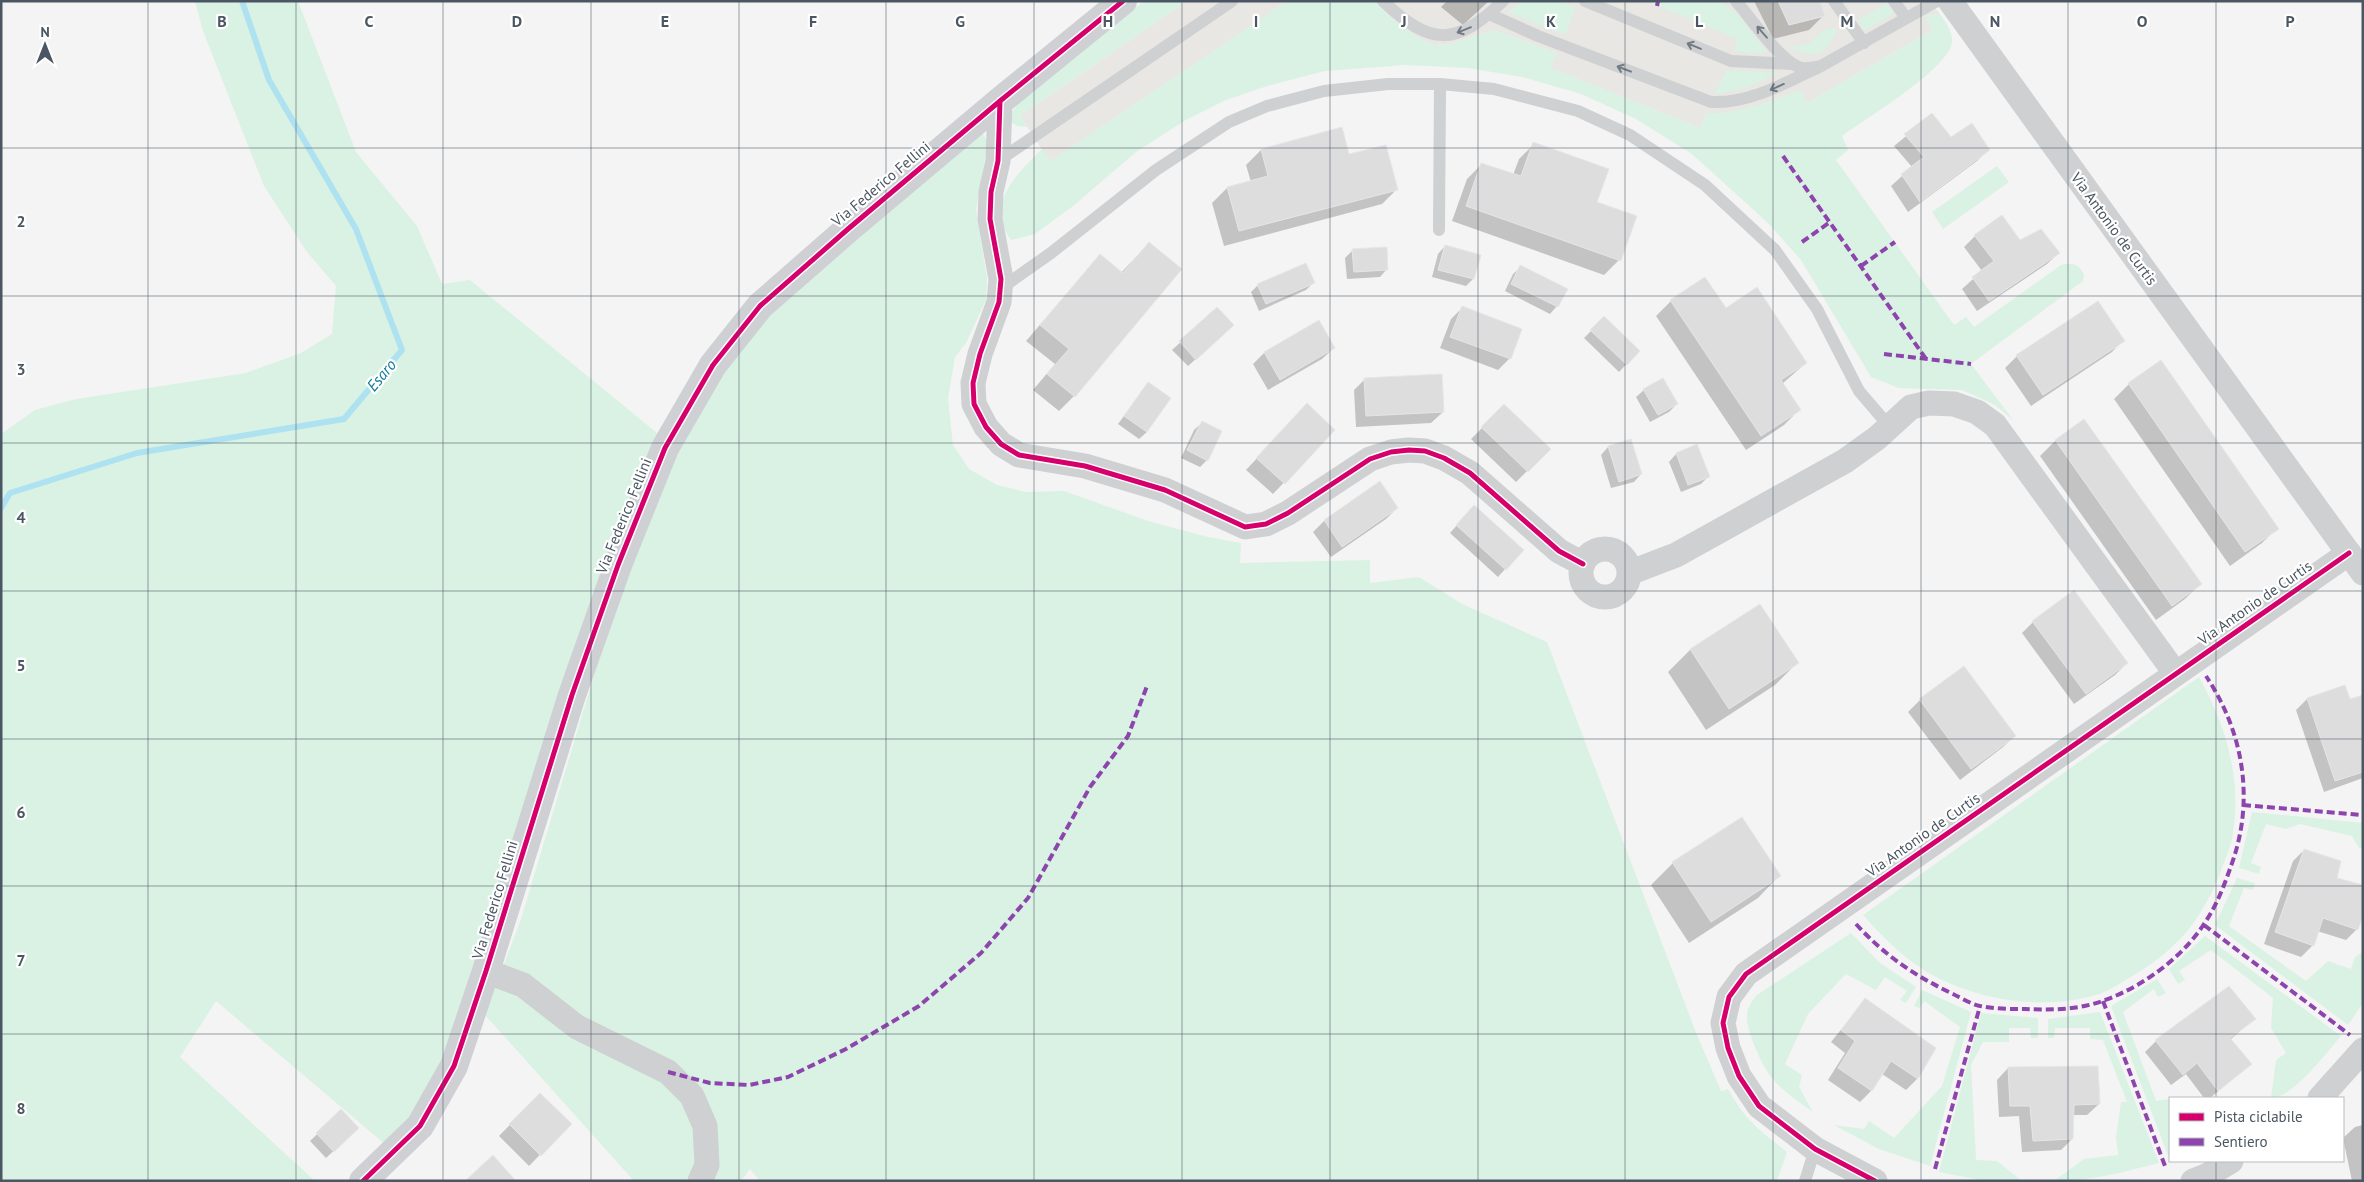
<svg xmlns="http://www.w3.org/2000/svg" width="2364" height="1182" viewBox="0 0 2364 1182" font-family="'PT Sans',sans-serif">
  <rect width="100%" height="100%" fill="#f4f4f4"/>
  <path fill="#e8e7e3" d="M1187,1H1287L1050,162L1020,116Z
    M1374,1H1929L1940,14L1925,16L1933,30L1807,103L1800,91L1748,109L1724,113H1707L1700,128L1550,68L1557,53L1494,30L1449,44L1434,45L1416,37L1392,19Z"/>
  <path fill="#d9f2e3" d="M195,1H298L356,152L417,226L442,284L470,280L662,437L442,1068L408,1123L386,1145L216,1001L180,1057L315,1181H1V434L35,410L76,399L246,373L301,353L332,334L336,286L307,252L264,186L203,31Z
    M1144,1H1187L1020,116L1027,127L1017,126L1011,122V114L1024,94Z
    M1287,1H1374L1392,19L1416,37L1434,45L1449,44L1494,30L1557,53L1551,68L1700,128L1707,113C1740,114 1769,102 1800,90L1807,103L1933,30L1925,16L1940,14C1946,23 1953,31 1952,42C1950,68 1864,120 1842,136L1848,150L1836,160L1954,325L1966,317L1974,327L2061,265C2073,262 2078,264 2084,274L2083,281L1971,364L2013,420L1995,405L1962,390L1899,388L1871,377L1801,260L1768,223L1692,154L1636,119L1581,94L1522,77L1468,68L1406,65L1325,71L1267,86L1226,100L1184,121L1136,152L1073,206L1035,234L1011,240C985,203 1016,175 1042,149L1051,161Z
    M1522,1H1559L1576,8L1565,35L1508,12Z
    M1646,1H1720L1739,16L1768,54L1734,51L1738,39Z
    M1887,3L1894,13L1865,31L1858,20Z
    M1837,28C1826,58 1816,58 1788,47L1809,44L1824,30Z
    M1727,70L1778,73L1748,87L1714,95Z
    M977,134H983L988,142L976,210L987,279L986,300L966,343L955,357L948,398L953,445L969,469L997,485L1026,492L1064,491L1148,521L1208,537L1241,543L1240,563L1370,560V583L1419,577L1462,604L1547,642L1697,1035L1721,1091L1728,1089C1745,1120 1760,1131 1787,1152L1777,1181H760L750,1169L741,1181H634L485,1015L521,919L616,602L677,446L726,365L768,315Z
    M1997,166L2009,182L1943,229L1932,212Z
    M2199,677C2225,724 2242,777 2233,832C2232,844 2226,857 2222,868C2202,921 2177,950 2129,978C2119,984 2107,992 2096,995C2042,1011 1975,1000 1927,972C1902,957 1882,936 1863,915Z
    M2252,812L2363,823V849L2359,848L2352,836L2300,824L2286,829L2266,824L2251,863L2261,867L2259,874L2239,868Z
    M2237,878L2255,883L2253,890L2244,888L2229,926L2306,981L2328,961L2351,969L2355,957L2363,952V1003L2348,1025L2215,925Z
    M1851,933L1880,963L1916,987L1906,1003L1900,1000L1907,991L1885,977L1876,990L1846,974L1808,1014L1785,1064L1802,1075L1799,1087L1813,1112C1799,1102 1782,1091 1771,1077C1762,1065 1746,1031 1747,1016C1747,1007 1752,1001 1757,995Z
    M2205,936L2341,1036C2326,1053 2293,1098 2271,1098L2276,1060L2286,1053L2271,1028L2273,998L2211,950L2179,971L2185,980L2178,984L2169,969Z
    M2157,979L2166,993L2158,997L2154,989L2123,1012L2156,1101L2170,1099L2169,1158L2111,1006Z
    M1922,990L1971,1012L1930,1166L1879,1149L1834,1125L1864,1129L1869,1121L1894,1138L1942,1086L1960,1027L1924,1001L1920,1008L1914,1006Z
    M2100,1012L2159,1163C2124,1172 2091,1181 2054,1181L2084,1159L2118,1155L2116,1137L2121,1102H2127L2103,1040L2090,1039V1028H2055L2054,1038H2048V1019Z
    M1981,1013L2038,1018V1038H2031L2030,1028H2009V1042H1983L1971,1065L1976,1160L1997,1161L2022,1181L1980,1180L1939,1172Z"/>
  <path fill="#0003" d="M1447,1H1489L1463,25L1441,7Z
    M1754,1H1819L1824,15L1809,30L1773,39Z
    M1932,115L1951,139L1989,149L1977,161L1908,212L1891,186L1912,167L1894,146Z
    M1534,144L1596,203L1619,260L1604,275L1452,221L1467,179L1482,164L1513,175L1519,159Z
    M1261,150L1349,156L1397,189L1382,204L1224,246L1212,203L1227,188L1251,182L1246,165Z
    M1975,236L2020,242L2059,253L2047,264L1977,311L1962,289L1982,271L1964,247Z
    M1149,243L1180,269L1074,396L1059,411L1033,390L1055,364L1026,341L1100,255L1121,273Z
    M1445,246L1473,279L1466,286L1432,277L1438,254Z
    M1353,250L1387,269L1380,277L1347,279L1345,258Z
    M1521,267L1557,306L1550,314L1505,291L1513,274Z
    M1313,283L1306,290L1259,311L1251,292L1258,285Z
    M1671,301L1725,310L1806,363L1782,384L1799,410L1784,425L1746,450L1656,316Z
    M2098,302L2123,340L2112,352L2031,406L2005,368L2017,356Z
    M1462,308L1520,329L1509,359L1498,370L1440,348L1451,319Z
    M1217,309L1225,333L1188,366L1172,350Z
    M1604,318L1639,351L1619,372L1584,338Z
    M1334,348L1322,359L1268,390L1253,364L1264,353Z
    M2160,362L2277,528L2262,543L2230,566L2114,399L2129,384Z
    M1365,379L1443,412L1431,423L1356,427L1354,390Z
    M1148,383L1147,432L1139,439L1118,424Z
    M1644,390L1677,404L1669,412L1650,422L1636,397Z
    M1504,406L1549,449L1516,482L1471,439Z
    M1296,416L1334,430L1273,494L1246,470Z
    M2084,421L2200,584L2185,599L2156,620L2040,456L2055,441Z
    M1202,423L1207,460L1200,467L1181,458L1194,430Z
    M1630,440L1641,474L1634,482L1611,488L1601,455L1608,447Z
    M1696,446L1709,476L1701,484L1681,492L1669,462L1676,454Z
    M1397,508L1386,519L1331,557L1313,532L1324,521Z
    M1467,514L1522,550L1498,577L1450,533Z
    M1759,606L1797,663L1775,685L1706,730L1668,672L1690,650Z
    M2033,622L2127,663L2115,675L2074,704L2022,633Z
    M1964,668L2015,736L2003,747L1960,780L1908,712L1920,700Z
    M2363,696V778L2324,792L2296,710L2307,699L2349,701Z
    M2304,850L2336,879L2357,929L2346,940L2317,931L2313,945L2301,957L2264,944L2293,861Z
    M1673,863L1779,876L1758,898L1689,943L1651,885Z
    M1865,1000L1935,1048L1917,1079L1906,1090L1882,1074L1871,1091L1860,1102L1828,1080L1845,1053L1831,1042Z
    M2254,1019L2230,1040L2251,1064L2210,1098H2204L2186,1074L2171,1085L2145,1052L2156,1041Z
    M2008,1068H2097L2099,1104L2087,1115H2072V1139L2061,1150L2022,1152L2019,1116L1999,1117L1997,1080Z
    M540,1094L570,1124L529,1166L499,1136Z
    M341,1111L358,1128L326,1158L310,1141Z
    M2363,1125V1181H2352L2343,1138L2355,1127Z"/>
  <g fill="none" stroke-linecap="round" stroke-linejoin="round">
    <path stroke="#aee2f0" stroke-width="6" d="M1,508L10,493L137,453L344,419L402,350L356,229L269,80L242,1"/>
  </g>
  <path fill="#ddddde" stroke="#e5e6e7" d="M1778,1H1820L1825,16L1789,25Z
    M1932,113L1951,137L1972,123L1990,150L1920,202L1901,174L1924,157L1904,134Z
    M1342,127L1349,154L1386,145L1398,190L1239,231L1227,187L1268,176L1261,149Z
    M1533,142L1609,169L1597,202L1637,216L1621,261L1466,206L1481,163L1521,176Z
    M2002,215L2020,240L2041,229L2060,253L1989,301L1972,277L1994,261L1974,235Z
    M1149,242L1182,269L1075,397L1047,374L1069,349L1040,325L1100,254L1123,273Z
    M1445,245L1481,255L1474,279L1438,270Z
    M1387,247L1388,270L1354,272L1352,249Z
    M1306,263L1315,283L1266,304L1257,284Z
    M1520,265L1568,289L1558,307L1511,284Z
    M1705,277L1726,308L1757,287L1807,363L1781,380L1801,410L1761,436L1670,300Z
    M2098,301L2125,341L2043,395L2016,355Z
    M1462,306L1522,329L1511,359L1450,337Z
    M1217,307L1234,325L1196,360L1179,341Z
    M1604,316L1640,351L1627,365L1590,330Z
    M1319,320L1335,348L1280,380L1264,352Z
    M2161,360L2279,529L2245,552L2128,383Z
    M1442,374L1444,412L1366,416L1364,378Z
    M1663,378L1678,404L1658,415L1643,389Z
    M1148,382L1171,398L1147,432L1124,416Z
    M1307,403L1335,430L1285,484L1256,458Z
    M1504,404L1551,449L1528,472L1481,427Z
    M2084,419L2202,584L2172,606L2055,440Z
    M1202,421L1222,431L1208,461L1187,450Z
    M1631,439L1642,474L1619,482L1608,446Z
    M1697,444L1710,477L1688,485L1676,453Z
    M1380,481L1398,508L1342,547L1324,520Z
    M1474,505L1524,550L1506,570L1456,525Z
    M2074,590L2128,663L2086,694L2032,621Z
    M1760,604L1799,663L1729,709L1690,649Z
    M1964,666L2016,736L1971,769L1919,699Z
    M2345,685L2350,699L2363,695V772L2335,781L2307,698Z
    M1742,817L1781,876L1711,922L1672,862Z
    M2304,849L2341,861L2337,878L2363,885V915L2358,930L2323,918L2314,946L2275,932Z
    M2229,986L2256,1019L2230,1038L2252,1064L2218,1091L2197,1063L2183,1075L2155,1040Z
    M1865,998L1936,1048L1918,1079L1891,1061L1872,1091L1838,1068L1855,1041L1841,1030Z
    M2098,1066L2100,1104L2074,1105L2073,1139L2033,1141L2030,1106H2010L2008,1067Z
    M540,1093L572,1124L541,1156L509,1124Z
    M341,1109L359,1128L334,1152L316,1133Z
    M493,1155L516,1181H465Z"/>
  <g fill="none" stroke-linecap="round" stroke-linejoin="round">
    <path stroke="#ced0d2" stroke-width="12" d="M1383,1C1431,46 1455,47 1503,1
      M1585,1L1731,61L1793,64
      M1736,1C1751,18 1781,63 1802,68C1808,69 1816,67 1821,66L1937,1
      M1834,1L1864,43
      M1894,1L1906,18
      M1489,14L1538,36L1711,102C1750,104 1787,82 1821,66
      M998,161L1232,1
      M1439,230L1440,84
      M1000,289L1051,253L1156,170L1229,122L1267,106L1324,91L1388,84H1440L1494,89L1578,111L1630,135L1705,185L1775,250L1817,309L1859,391L1889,426
      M1805,1181L1815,1149"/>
    <path stroke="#ced0d2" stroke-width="25" d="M1950,1L2363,573
      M1000,101L998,161L991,192L990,219L1001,279L999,302L980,354L973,383L974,404L986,427L1001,444L1019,455L1085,466L1165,490L1245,527L1266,524L1288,513L1370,459L1391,452L1409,450L1425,451L1444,458L1470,473L1559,551L1583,564
      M1581 573a24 24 0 1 1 48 0a24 24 0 1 1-48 0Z
      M1629,573L1676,555L1845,461L1877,438L1911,407L1929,403L1954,404L1977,412L1995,425L2176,674
      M486,971L523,985L577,1027L668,1072L692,1096L705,1126L707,1165L700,1181
      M2320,1098L2363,1050
      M1875,1181L1815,1149L1759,1106L1739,1076L1728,1048L1723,1023L1729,997L1746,974L2349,553
      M2193,1181L2208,1175L2231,1161"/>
    <path stroke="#ced0d4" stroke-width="28" d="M363,1181L420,1126L454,1066L486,971L572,695L618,565L665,448L713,365L760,306L848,229L1000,101L1123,1"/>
    <path stroke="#8e44ad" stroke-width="4" stroke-dasharray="8 4" stroke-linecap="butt" d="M1657,6L1658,1
      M1783,156L1926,359
      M1802,242L1830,222
      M1861,266L1895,242
      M1884,354L1971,364
      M2243,805L2363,815
      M1856,924C1884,955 1915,976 1953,994C1961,998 1971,1004 1980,1006C1995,1009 2011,1009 2025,1009C2047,1010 2071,1010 2093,1004C2135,992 2180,961 2204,924C2216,907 2224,886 2231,866C2255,801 2244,733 2206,676
      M2204,925L2350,1035
      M2103,1001L2165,1166
      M668,1072L710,1083L749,1085L788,1077L846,1049L919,1006L981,953L1028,898L1090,787L1128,736L1147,686
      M1935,1169L1980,1006"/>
    <g stroke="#fff" stroke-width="8">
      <path id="cycleway" d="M1000,101L998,161L991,192L990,219L1001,279L999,302L980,354L973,383L974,404L986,427L1001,444L1019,455L1085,466L1165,490L1245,527L1266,524L1288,513L1370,459L1391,452L1409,450L1425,451L1444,458L1470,473L1559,551L1583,564
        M363,1181L420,1126L454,1066L486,971L572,695L618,565L665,448L713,365L760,306L848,229L1000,101L1123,1
        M1875,1181L1815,1149L1759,1106L1739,1076L1728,1048L1723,1023L1729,997L1746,974L2349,553"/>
    </g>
    <use href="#cycleway" stroke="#d6006c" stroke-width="5"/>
  </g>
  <defs><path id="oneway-shaft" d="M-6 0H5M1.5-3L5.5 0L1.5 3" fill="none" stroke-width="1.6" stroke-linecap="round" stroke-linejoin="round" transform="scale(1.25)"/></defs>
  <g stroke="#727b83">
    <use href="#oneway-shaft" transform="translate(1464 30) rotate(158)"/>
    <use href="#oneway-shaft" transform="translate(1762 32) rotate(-131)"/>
    <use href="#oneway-shaft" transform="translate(1694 46) rotate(-158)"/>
    <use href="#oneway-shaft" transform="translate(1624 69) rotate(-159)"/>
    <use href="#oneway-shaft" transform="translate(1777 87) rotate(156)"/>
  </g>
  <path fill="none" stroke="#4a5661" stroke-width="1" stroke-opacity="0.55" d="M148,1V1181M296,1V1181M443,1V1181M591,1V1181M739,1V1181M886,1V1181M1034,1V1181M1182,1V1181M1330,1V1181M1478,1V1181M1625,1V1181M1773,1V1181M1921,1V1181M2068,1V1181M2216,1V1098M1,148H2363M1,296H2363M1,443H2363M1,591H2363M1,739H2363M1,886H2363M1,1034H2363M2216,1161V1181"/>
  <g text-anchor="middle" stroke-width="4.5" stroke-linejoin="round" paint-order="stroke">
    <g font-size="15" fill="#4a5661" stroke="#fff">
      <text transform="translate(881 184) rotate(-40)" y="5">Via Federico Fellini</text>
      <text transform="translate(2114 229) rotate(54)" y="5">Via Antonio de Curtis</text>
      <text transform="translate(624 516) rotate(-68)" y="5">Via Federico Fellini</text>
      <text transform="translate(2255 603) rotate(-35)" y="5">Via Antonio de Curtis</text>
      <text transform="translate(1923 835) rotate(-35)" y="5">Via Antonio de Curtis</text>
      <text transform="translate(495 900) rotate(-73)" y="5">Via Federico Fellini</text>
    </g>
    <g font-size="16" font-style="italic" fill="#0c7c9b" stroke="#fff">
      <text transform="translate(381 375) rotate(-50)" y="6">Esaro</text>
    </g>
  </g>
  <g font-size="16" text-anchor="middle" font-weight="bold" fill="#4a5661" stroke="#fff" stroke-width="4.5" stroke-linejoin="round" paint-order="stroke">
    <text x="222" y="27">B</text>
    <text x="369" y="27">C</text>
    <text x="517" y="27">D</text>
    <text x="665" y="27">E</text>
    <text x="813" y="27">F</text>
    <text x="960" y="27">G</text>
    <text x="1108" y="27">H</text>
    <text x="1256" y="27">I</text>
    <text x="1404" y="27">J</text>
    <text x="1551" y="27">K</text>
    <text x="1699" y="27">L</text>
    <text x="1847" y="27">M</text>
    <text x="1995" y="27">N</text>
    <text x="2142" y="27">O</text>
    <text x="2290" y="27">P</text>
    <text x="21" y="227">2</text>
    <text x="21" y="375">3</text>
    <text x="21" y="523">4</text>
    <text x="21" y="671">5</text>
    <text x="21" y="818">6</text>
    <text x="21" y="966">7</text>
    <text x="21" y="1114">8</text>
  </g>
  <rect width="2364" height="1182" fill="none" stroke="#4a5661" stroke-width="5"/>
  <rect x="2169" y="1097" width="175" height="65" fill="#ffffff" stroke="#b7bbc0"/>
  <rect x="2179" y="1113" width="25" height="8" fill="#d6006c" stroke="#b7bbc0"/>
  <text x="2214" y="1122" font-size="15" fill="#4a5661">Pista ciclabile</text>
  <rect x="2179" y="1138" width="25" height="8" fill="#8e44ad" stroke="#b7bbc0"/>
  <text x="2214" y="1147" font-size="15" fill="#4a5661">Sentiero</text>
  <g transform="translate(45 45)" stroke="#ffffff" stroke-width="4" paint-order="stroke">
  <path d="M0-4L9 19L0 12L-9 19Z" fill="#4a5661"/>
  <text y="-8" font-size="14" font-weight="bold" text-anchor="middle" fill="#4a5661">N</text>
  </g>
</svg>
